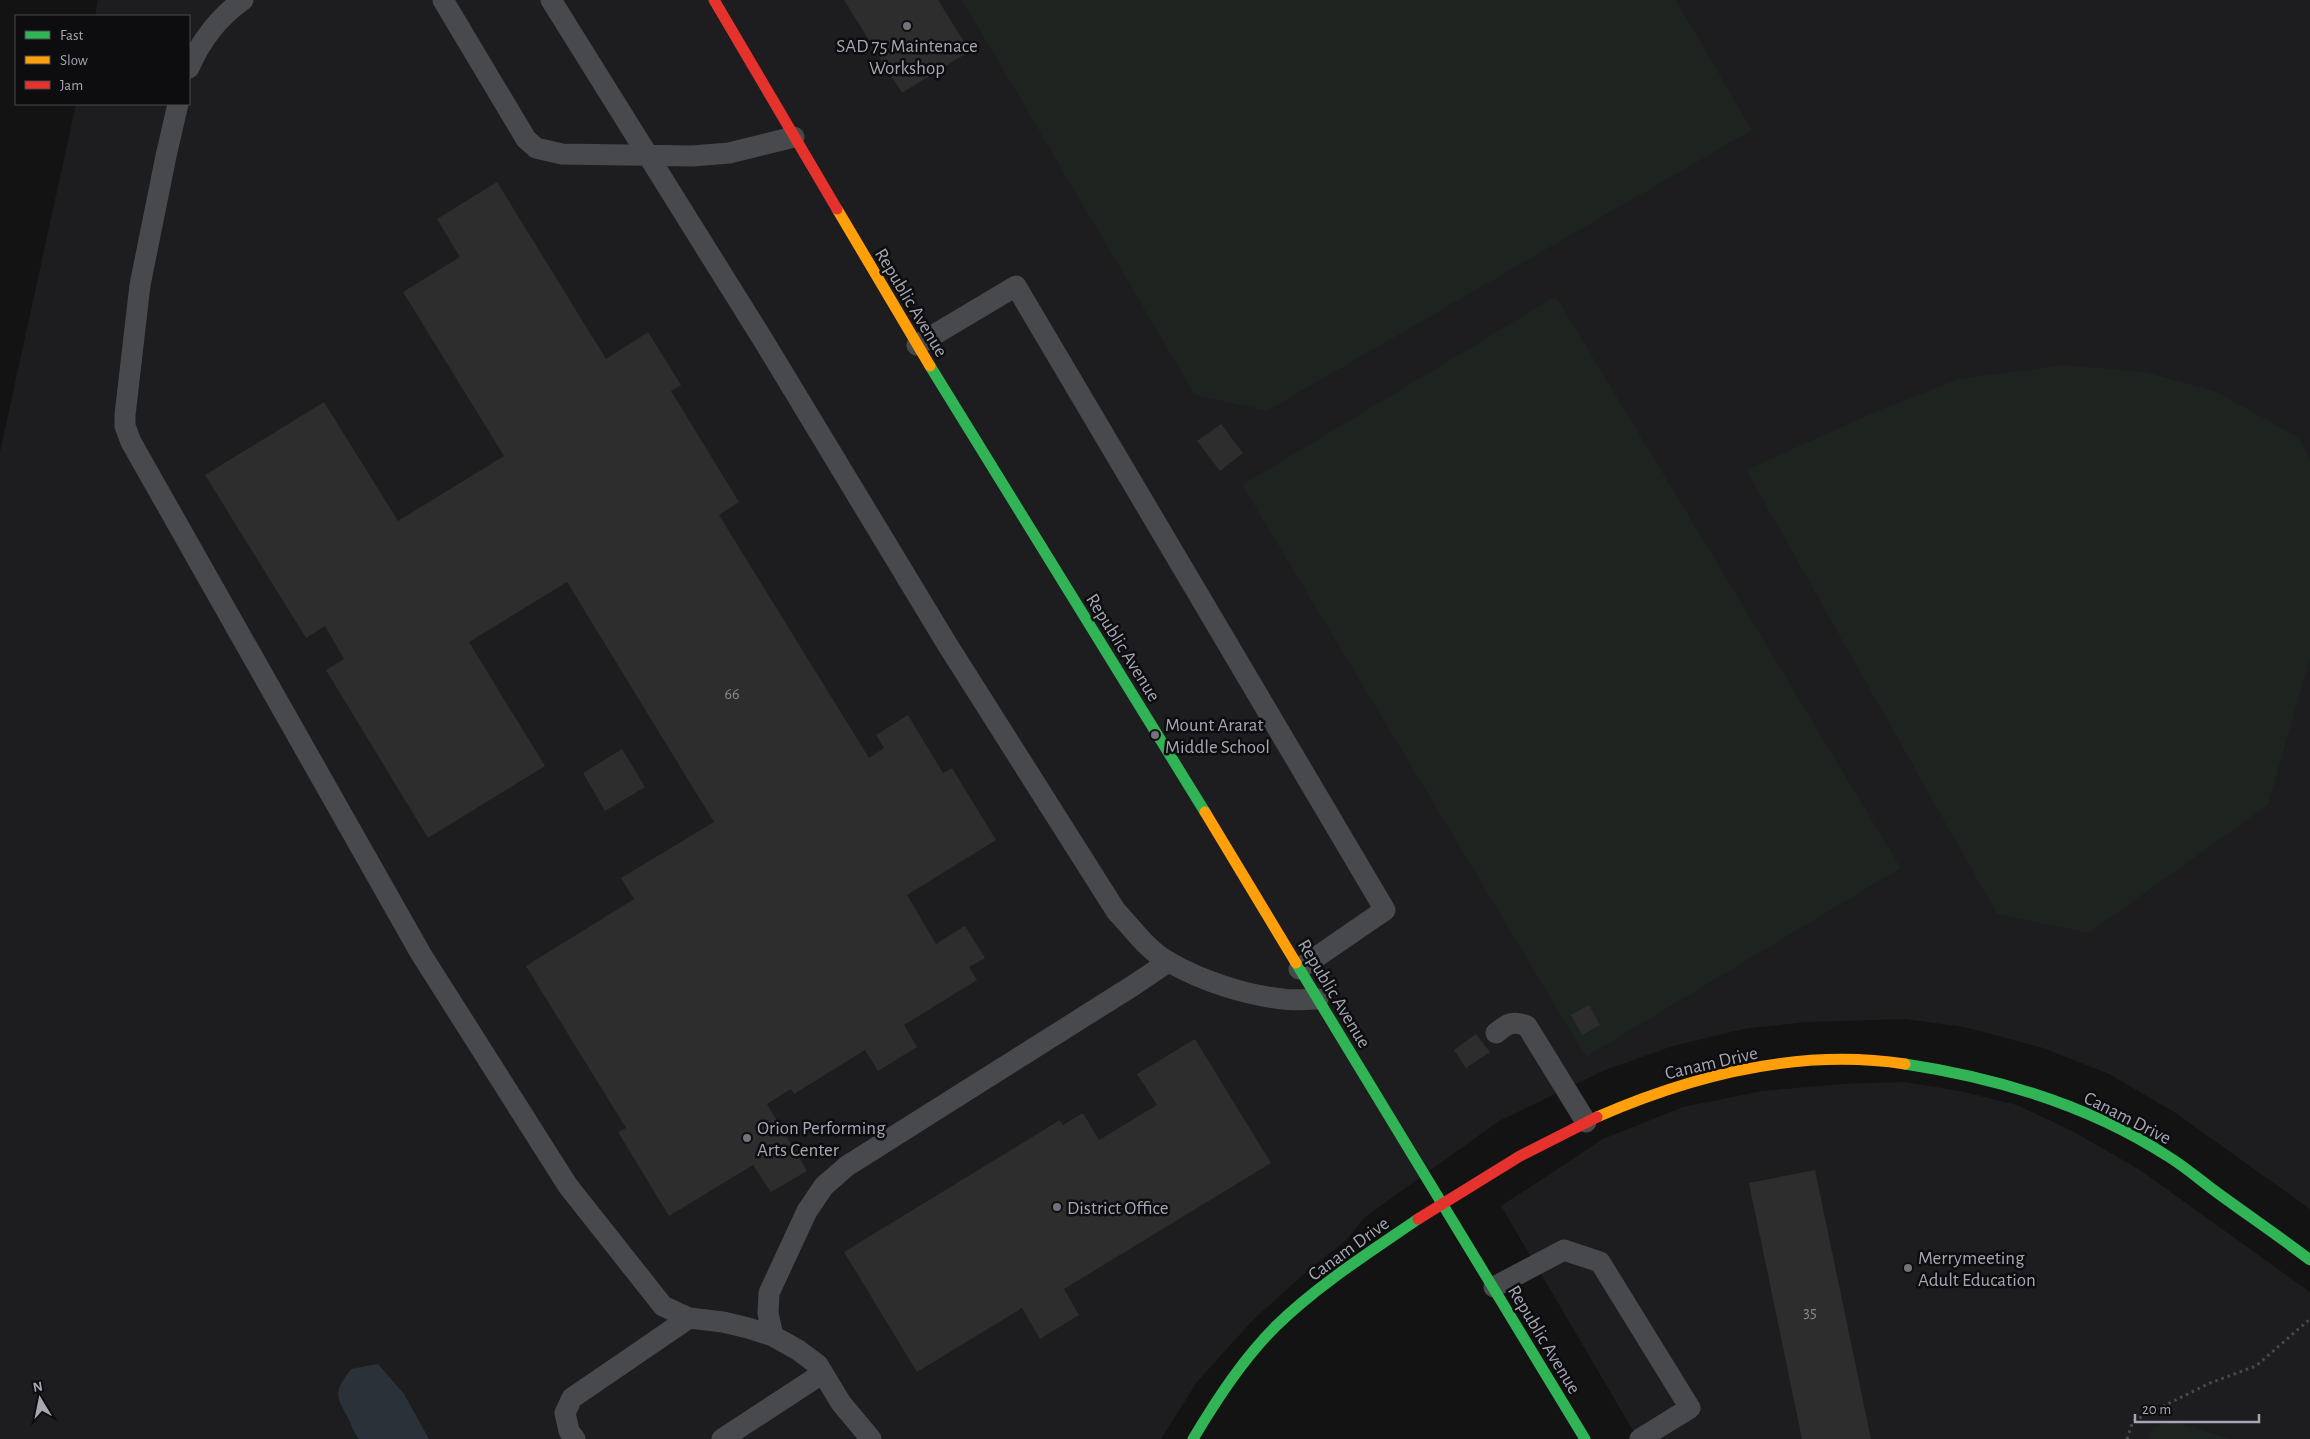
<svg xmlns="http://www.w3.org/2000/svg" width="2310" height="1439" viewBox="0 0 2310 1439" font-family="'Alegreya Sans',sans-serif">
  <rect width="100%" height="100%" fill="#131313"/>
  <path fill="#1d1d1f" d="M98,0H2310V1209L2174,1112L2109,1074L2043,1048L1964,1027L1905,1019L1806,1022L1743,1029L1670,1047L1605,1070L1499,1121L1365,1217L1346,1240L1304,1274L1253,1320L1197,1382L1161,1439H0V452L76,104H189V16H95Z
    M1905,1082L1960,1091L2017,1105L2074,1132L2140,1170L2310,1292V1439H1638L1501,1206L1603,1139L1683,1107L1762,1091L1841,1084Z"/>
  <path fill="#1d231e" d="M962,0H1676L1752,130L1267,411L1195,395Z
    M1556,296L1901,868L1586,1057L1242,485Z
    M2063,365L2146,372L2217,392L2299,438L2310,460V658L2268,805L2089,933L1997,914L1746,470L1884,408L1959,379Z
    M2173,1421L2230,1439H2148L2152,1427Z"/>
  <path fill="#2a3138" d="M378,1364L404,1394L429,1439H359C353,1432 352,1426 348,1418C335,1394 334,1392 351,1369Z"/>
  <path fill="#2d2d2e" d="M844,0H938L970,51L902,93Z
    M497,182L606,359L648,332L681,385L671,391L739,502L719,515L869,758L884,748L876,735L908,715L943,773L952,768L996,840L907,895L936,944L965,926L985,958L969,967L977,980L904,1025L917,1047L878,1071L865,1050L794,1094L791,1089L767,1104L807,1171L771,1192L753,1165L669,1216L618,1132L626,1128L526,966L634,899L621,878L714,822L567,582L469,642L545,766L428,838L326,670L344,659L325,626L306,638L205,475L324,402L398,521L504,456L403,292L460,257L437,219Z
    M1221,424L1243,453L1220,471L1197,441Z
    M622,749L645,787L605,811L583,773Z
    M1589,1005L1600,1025L1582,1035L1571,1015Z
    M1476,1034L1490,1052L1466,1068L1454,1050Z
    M1195,1039L1271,1163L1064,1289L1079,1315L1040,1339L1022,1308L917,1372L844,1252L1060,1120L1063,1125L1083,1113L1099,1140L1157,1105L1137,1074Z
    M1815,1170L1871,1439H1802L1749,1183Z"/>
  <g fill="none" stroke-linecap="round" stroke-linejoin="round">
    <path stroke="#494a4d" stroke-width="3" stroke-dasharray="2.5 4" stroke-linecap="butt" d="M2127,1439L2133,1421L2210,1383L2256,1366L2310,1319"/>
    <path stroke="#48494c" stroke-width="21" d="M443,0L526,139L536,148L562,154L692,156L729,153L794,137
      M551,0L765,343L947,644L1116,911C1132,928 1148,951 1169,962C1202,981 1245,995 1283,999C1294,1001 1306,999 1318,999
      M189,68C200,42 219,17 243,0
      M178,104L166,156L140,285L125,415V426L131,442L421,954L568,1186L663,1306L689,1318L723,1322L748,1328L773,1336L798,1350L818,1365L841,1403L871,1439
      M917,345L1016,286L1385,910L1299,969
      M1496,1033C1507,1024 1513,1020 1527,1026L1586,1122
      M1494,1287L1564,1250L1600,1262L1690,1408L1640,1439
      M773,1336L768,1313L769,1293L807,1211L824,1186L847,1166L1134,985L1168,962
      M575,1439L569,1431L565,1413L572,1398L689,1318
      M722,1439L823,1373"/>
    <path stroke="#30b455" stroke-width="11" d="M930,366L1205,812
      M1296,963L1585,1439
      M1905,1064C1998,1078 2089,1105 2169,1157C2185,1167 2199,1179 2215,1191C2246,1214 2279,1236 2310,1260
      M1193,1439C1217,1399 1243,1359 1276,1326C1318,1285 1370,1252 1418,1219"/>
    <path stroke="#ff9f0a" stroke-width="11" d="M837,209L930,366
      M1205,812L1296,963
      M1597,1117C1693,1075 1799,1048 1905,1064"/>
    <path stroke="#e5322d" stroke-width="11" d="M714,0L837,209
      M1418,1219L1520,1156L1597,1117"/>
  </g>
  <g fill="#72747c" stroke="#0d0d0f" stroke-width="2">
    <circle cx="907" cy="26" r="5"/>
    <circle cx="1155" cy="735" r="5"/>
    <circle cx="747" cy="1138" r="5"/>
    <circle cx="1057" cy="1207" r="5"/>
    <circle cx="1908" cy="1268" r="5"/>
  </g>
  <g text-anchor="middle" stroke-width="5" stroke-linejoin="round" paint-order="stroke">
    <g font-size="16" fill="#878992">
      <text x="732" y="699">66</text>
      <text x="1810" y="1317">35</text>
    </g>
    <g font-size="19" fill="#a5a8b4" stroke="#0d0d0f" text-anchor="start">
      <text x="907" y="52" text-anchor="middle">SAD 75 Maintenace<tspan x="907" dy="22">Workshop</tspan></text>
      <text x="1165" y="731">Mount Ararat<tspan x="1165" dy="22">Middle School</tspan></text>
      <text x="757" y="1134">Orion Performing<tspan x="757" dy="22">Arts Center</tspan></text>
      <text x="1067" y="1214">District Office</text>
      <text x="1918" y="1264">Merrymeeting<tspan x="1918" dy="22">Adult Education</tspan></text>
    </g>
    <g font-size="19" fill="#a5a8b4" stroke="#0d0d0f">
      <text transform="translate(912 302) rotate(59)" y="7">Republic Avenue</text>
      <text transform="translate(1124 647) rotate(58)" y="7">Republic Avenue</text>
      <text transform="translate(1335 993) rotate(59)" y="7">Republic Avenue</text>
      <text transform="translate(1711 1062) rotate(-13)" y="7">Canam Drive</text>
      <text transform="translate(2128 1117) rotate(27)" y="7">Canam Drive</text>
      <text transform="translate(1348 1248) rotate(-36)" y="7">Canam Drive</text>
      <text transform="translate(1545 1339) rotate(59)" y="7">Republic Avenue</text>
    </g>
  </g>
  <rect x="15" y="15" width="175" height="90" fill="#0d0d0f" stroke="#4a4b51"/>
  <rect x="25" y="31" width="25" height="8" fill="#30b455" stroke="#4a4b51"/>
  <text x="60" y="40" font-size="15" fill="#a5a8b4">Fast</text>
  <rect x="25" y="56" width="25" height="8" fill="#ff9f0a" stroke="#4a4b51"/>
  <text x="60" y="65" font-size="15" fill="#a5a8b4">Slow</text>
  <rect x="25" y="81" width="25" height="8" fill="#e5322d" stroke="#4a4b51"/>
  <text x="60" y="90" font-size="15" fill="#a5a8b4">Jam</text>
  <g transform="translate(40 1399) rotate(350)" stroke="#0d0d0f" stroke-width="4" paint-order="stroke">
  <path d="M0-4L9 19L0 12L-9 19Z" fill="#a5a8b4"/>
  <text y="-8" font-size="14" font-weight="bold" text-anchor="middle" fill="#a5a8b4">N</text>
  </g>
  <path d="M2135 1414v8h124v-8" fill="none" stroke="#a5a8b4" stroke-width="2.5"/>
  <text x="2142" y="1414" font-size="15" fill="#a5a8b4" stroke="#0d0d0f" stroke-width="4" paint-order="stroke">20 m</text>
</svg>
